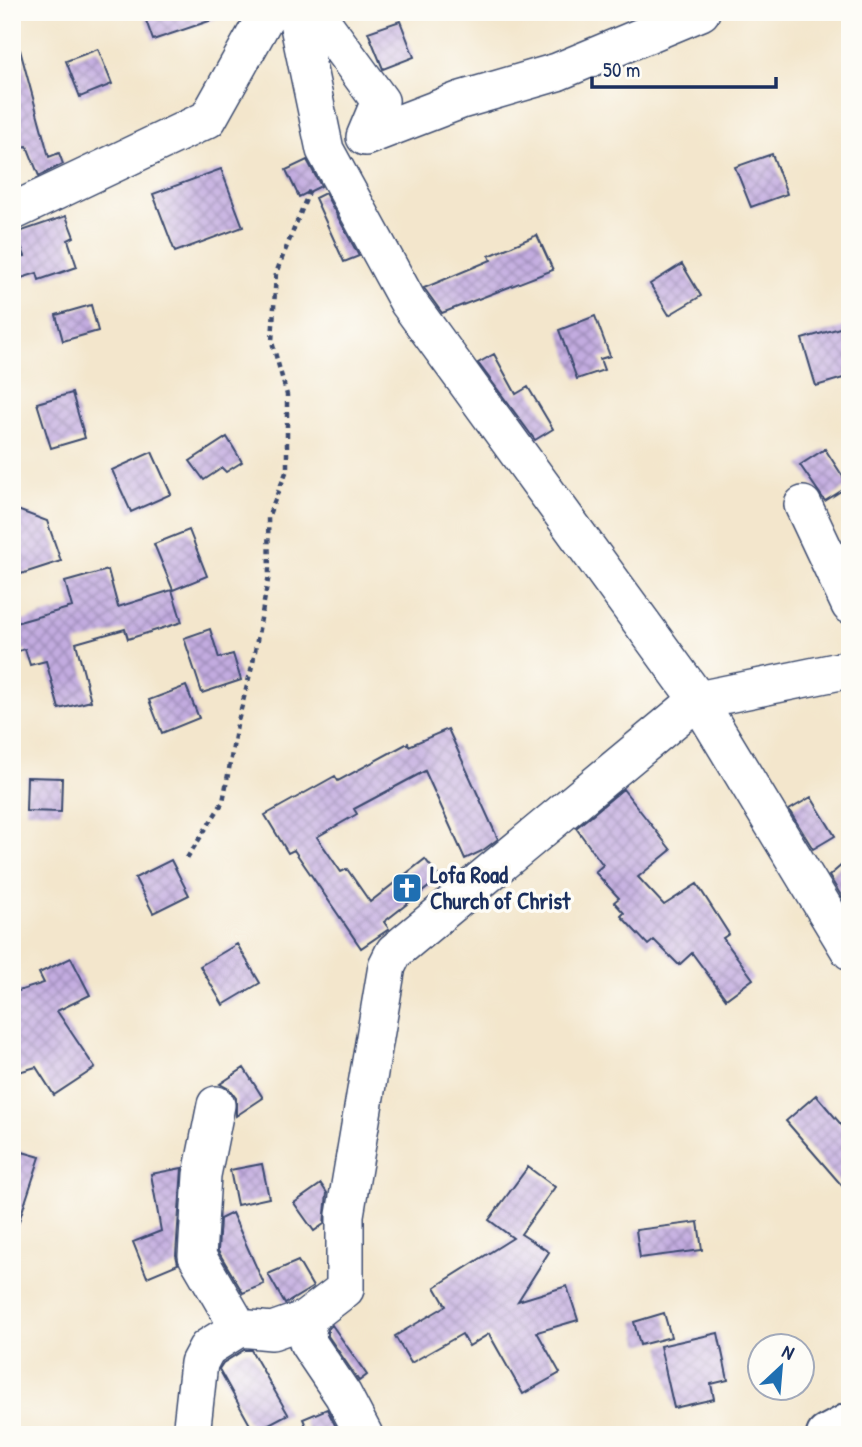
<svg xmlns="http://www.w3.org/2000/svg" width="862" height="1447" viewBox="0 0 862 1447" font-family="'Patrick Hand',sans-serif">
  <defs>
    <pattern id="building-cross-hatch" width="8" height="8" patternUnits="userSpaceOnUse" patternTransform="scale(1.75)"><rect width="8" height="8" fill="#c3ace0"/><path d="M0 0l8 8M0 8l8-8" fill="none" stroke="#9e8cb9"/></pattern>
  </defs>
  <rect width="100%" height="100%" fill="#fdfcf7"/>
  <filter id="ink" filterUnits="userSpaceOnUse"><feTurbulence type="fractalNoise" baseFrequency=".0143" numOctaves="2"/><feDisplacementMap in="SourceGraphic" scale="14" xChannelSelector="R" yChannelSelector="G"/><feConvolveMatrix kernelMatrix="1 2 1 2 8 2 1 2 1" color-interpolation-filters="sRGB"/></filter>
  <filter id="wash" filterUnits="userSpaceOnUse"><feTurbulence type="fractalNoise" baseFrequency=".00686" numOctaves="4" result="noise"/><feDisplacementMap in="SourceGraphic" scale="28" xChannelSelector="R" yChannelSelector="G"/><feGaussianBlur stdDeviation="1.57" result="paint"/><feColorMatrix in="noise" values="0 0 0 0 0 0 0 0 0 0 0 0 0 0 0 0 0 1.4 0 .05"/><feComposite in="paint" operator="in"/></filter>
  <g filter="url(#wash)">
    <rect width="100%" height="100%" fill="#f3e6cc"/>
    <g id="blocks">
      <path fill="url(#building-cross-hatch)" d="M143,12H224V16L153,40Z
        M400,21L414,57L383,69L368,32Z
        M98,49L112,84L80,97L66,61Z
        M20,50L49,157L59,153L63,164L39,176L27,146L12,150V51Z
        M772,154L787,194L751,207L735,167Z
        M307,160L321,186L299,197L286,170Z
        M221,169L243,227L175,252L153,194Z
        M325,193L359,256L344,262L315,198Z
        M66,216L74,237L68,240L77,267L39,280L37,273L12,281V260L25,256L16,233Z
        M537,235L553,270L442,313L424,288L491,260L489,256Z
        M682,264L701,296L669,315L650,284Z
        M91,305L98,331L63,341L56,315Z
        M595,316L610,356L600,359L604,370L577,379L559,330Z
        M850,325V376L816,386L802,339Z
        M494,354L516,394L528,387L553,429L535,440L478,363Z
        M72,393L85,438L51,448L37,403Z
        M227,437L242,462L226,472L222,468L204,480L190,461Z
        M825,449L849,486L825,501L800,465Z
        M152,452L171,494L131,512L112,470Z
        M12,508L47,521L61,561L21,574L12,548Z
        M189,530L207,576L173,590L154,544Z
        M108,570L118,607L172,590L182,622L128,639L125,629L76,643L91,701L59,709L46,661L30,665L25,649L15,652L12,624L72,607L65,582Z
        M210,629L219,658L233,654L241,680L202,693L184,638Z
        M186,686L199,718L162,733L149,700Z
        M448,729L498,839L482,851L465,859L425,771L354,809L357,814L317,837L341,872L347,869L370,902L425,859L440,878L384,922L389,929L361,948L294,850L288,853L265,815L335,776L338,781L408,743L409,746Z
        M27,777L62,778L61,812L26,811Z
        M623,789L671,850L638,877L664,905L697,884L729,934L723,938L753,979L726,999L692,953L679,965L654,940L648,945L621,916L624,913L614,902L619,898L595,872L603,865L576,828Z
        M811,797L835,836L813,849L789,810Z
        M850,858V910L829,876Z
        M171,860L189,895L153,913L135,878Z
        M237,944L260,983L223,1005L200,966Z
        M71,958L90,995L57,1011L95,1068L54,1095L36,1067L12,1074V993L44,983L39,973Z
        M244,1068L263,1098L236,1116V1098L229,1089L220,1084Z
        M816,1095L850,1135V1195L786,1121Z
        M12,1149L40,1157L16,1230L12,1229Z
        M262,1164L269,1198L237,1205L230,1170Z
        M528,1167L555,1187L521,1234L549,1252L518,1301L567,1286L578,1320L537,1332L560,1373L523,1394L489,1334L469,1346L462,1334L411,1363L395,1336L446,1306L435,1287L513,1238L489,1220Z
        M182,1168L176,1255L178,1264L147,1277L133,1242L161,1231L151,1174Z
        M321,1184L327,1193L324,1224L314,1231L294,1203Z
        M232,1213L264,1284L243,1293L218,1251L220,1219Z
        M698,1222L702,1250L640,1258L636,1230Z
        M298,1261L313,1287L285,1304L268,1274Z
        M664,1313L671,1337L640,1345L634,1322Z
        M332,1325L367,1375L359,1381L328,1336V1329Z
        M718,1333L728,1380L711,1384L714,1399L674,1408L660,1346Z
        M244,1350H251L288,1414L254,1432L219,1369L223,1363Z
        M327,1409L340,1435H310L303,1419Z"/>
    </g>
  </g>
  <g filter="url(#ink)">
    <use href="#blocks" fill-opacity="0" stroke="#3b4a6e" stroke-width="2"/>
    <g fill="none" stroke-linecap="round" stroke-linejoin="round">
      <g stroke="#3b4a6e" stroke-width="40">
        <path id="minor" d="M296,12L325,150L408,302L698,700L850,951
          M315,12L380,101L365,137L461,100L557,72L701,12
          M12,212L208,119L268,12
          M803,505L850,605
          M216,1105L202,1175L197,1256L239,1328
          M191,1435L199,1363L207,1348L239,1328L272,1331L306,1319
          M364,1435L343,1395L308,1343L306,1319L345,1289V1215L387,966L394,952L698,700L850,669"/>
      </g>
      <g stroke="#3b4a6e" stroke-width="42">
        <path id="major" d="M826,1435L850,1422"/>
      </g>
      <path stroke="#3b4a6e" stroke-width="4.5" stroke-dasharray="5 5" stroke-linecap="butt" d="M187,858L223,802L237,725L253,662L269,575L268,517L287,470V395L272,342L276,273L311,187"/>
      <use href="#minor" stroke="#fff" stroke-width="37"/>
      <use href="#major" stroke="#fff" stroke-width="38"/>
    </g>
  </g>
  <defs>
    <g id="church-square" transform="scale(1.575)"><rect x="-9" y="-9" width="18" height="18" rx="4" fill="#1f6fb2" stroke="#fdfcf7"/><path d="M-1.2-6h2.4v3.5h3.3v2.4h-3.3V6h-2.4V-.1h-3.3v-2.4h3.3Z" fill="#fff"/></g>
  </defs>
  <g fill-rule="evenodd">
    <use href="#church-square" x="407" y="888"/>
  </g>
  <g text-anchor="middle" stroke-width="7" stroke-linejoin="round" paint-order="stroke">
    <g font-size="23" font-weight="bold" fill="#1b2f5e" stroke="#fdfcf7" text-anchor="start">
      <text x="430" y="883">Lofa Road<tspan x="430" dy="26">Church of Christ</tspan></text>
    </g>
  </g>
  <rect width="862" height="1447" fill="none" stroke="#fdfcf7" stroke-width="42"/>
  <g transform="translate(781 1367) rotate(26)"><circle r="33" fill="#fdfcf7" stroke="#a3aaba" stroke-width="2"/>
  <path d="M0-5L12 26L0 18L-12 26Z" fill="#1f6fb2"/>
  <text y="-10" font-size="19" font-weight="bold" text-anchor="middle" fill="#1b2f5e">N</text>
  </g>
  <path d="M592 77v10h184v-10" fill="none" stroke="#1b2f5e" stroke-width="3.5"/>
  <text x="603" y="77" font-size="21" fill="#1b2f5e" stroke="#fdfcf7" stroke-width="5" paint-order="stroke">50 m</text>
</svg>
